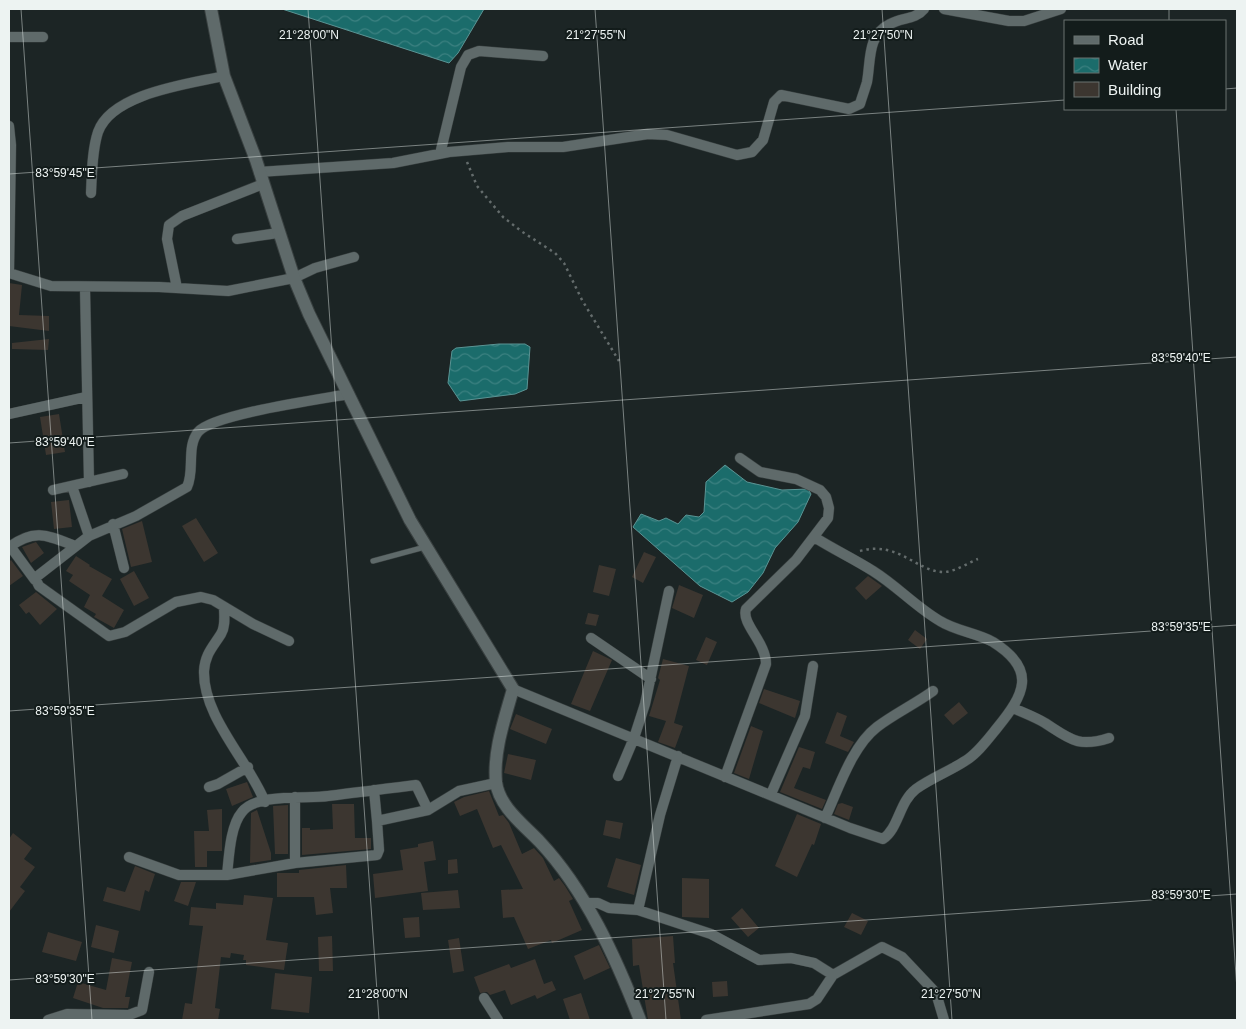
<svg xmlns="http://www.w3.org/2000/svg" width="1246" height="1029" viewBox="0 0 1246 1029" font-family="Helvetica,sans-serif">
  <defs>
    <pattern id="water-waves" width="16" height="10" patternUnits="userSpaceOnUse" patternTransform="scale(1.25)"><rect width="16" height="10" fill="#1b6c6b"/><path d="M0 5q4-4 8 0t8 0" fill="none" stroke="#3c8181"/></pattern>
  </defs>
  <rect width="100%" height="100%" fill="#1c2525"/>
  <path fill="url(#water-waves)" stroke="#5a9494" d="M282,9H484L458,53L449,63Z
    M499,344H525L530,347L527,389L515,394L460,401L448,383L452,351L456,348Z
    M725,465L747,482L782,490L808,489L811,494L798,522L775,548L763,573L748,592L732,602L700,586L633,527L641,514L659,521L666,518L678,524L686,515L699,517L704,512L706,482Z"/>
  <path fill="#3c3630" d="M9,283L22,285L19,315L49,316V331L9,326Z
    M49,339L48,350L12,349V343Z
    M59,414L65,452L46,455L40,417Z
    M69,500L72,527L54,529L51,502Z
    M196,518L218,553L204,562L182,526Z
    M142,521L152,562L131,567L122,529Z
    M36,542L44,553L31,563L22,547Z
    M644,552L656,557L643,583L632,577Z
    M76,556L90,565L89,566L112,579L102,596L124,610L114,628L96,618L94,617L96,614L84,607L90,595L69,581L73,575L66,571Z
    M11,560L23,576L9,586V562Z
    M599,565L616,569L609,596L593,592Z
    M134,571L149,598L134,606L120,579Z
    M868,576L882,586L866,600L855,588Z
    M679,585L703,595L694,618L672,608Z
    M36,592L57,609L40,625L29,612L26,614L19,605Z
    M588,613L599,615L596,626L585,624Z
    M915,630L927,639L920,649L908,640Z
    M706,637L717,642L707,665L696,660Z
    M593,651L612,660L590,711L571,704Z
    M663,659L689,666L674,723L683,726L675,748L658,742L666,721L649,716L660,680L658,678Z
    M764,689L800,701L795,718L759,703Z
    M959,702L968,713L953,725L944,715Z
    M837,712L847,716L840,736L854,742L848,752L825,743Z
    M516,714L552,729L546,744L510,729Z
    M751,726L763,731L749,779L734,773Z
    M799,747L815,752L810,769L803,767L794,788L826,800L822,809L780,792Z
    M508,754L536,760L531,780L504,773Z
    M247,782L253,797L232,806L226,789Z
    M489,791L499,816L503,815L509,823L522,854L534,848L543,858L554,881L559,878L565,886L573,899L569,901L582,930L552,943L551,940L528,949L514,917L503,918L501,890L523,889L501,845L493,848L477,809L460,816L454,802L464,797Z
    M842,803L853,807L849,820L834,814L838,804Z
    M332,804H354L355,838H371V849L302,855V828H310V830L333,829Z
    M288,805V854H275L273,806Z
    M222,809V851H207V867H195L194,831H209L207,810Z
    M257,810L271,853V860L250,863L251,813Z
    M797,814L821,824L814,845L812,844L797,877L775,866Z
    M606,820L623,823L620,839L603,835Z
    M13,833L32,848L24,859L35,867L20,887L25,891L9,912V839Z
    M433,841L436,860L424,862L428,891L375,898L373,874L403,870L400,850L418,847V844Z
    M616,858L641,865L634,895L607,887Z
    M457,859L458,873L448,874V860Z
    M346,865L347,888H330L333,913L316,915L314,897H277V873H299V870Z
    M135,866L155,874L149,892L145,890L140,911L103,901L107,887L125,892Z
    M682,878L709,879V918L682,917Z
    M181,882H196L188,906L174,901Z
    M458,890L460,908L423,910L421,893Z
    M244,895L273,898L266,940L288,943L284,970L246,965V960H243L244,955L231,953L230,958L221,957L215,1008L220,1009L218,1020H182L185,1003L192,1004L203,926L189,925L191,907L216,909V903L243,905Z
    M742,908L759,928L748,937L731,918Z
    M852,913L868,921L861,935L844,927Z
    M419,917L420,937L405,938L403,918Z
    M96,925L119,931L114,953L91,947Z
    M48,932L82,942L76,961L42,952Z
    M332,936L333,971H319L318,937Z
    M673,936L675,963H673L681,1020H648L639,965L633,966L632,939Z
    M459,938L464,971L453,973L448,940Z
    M599,945L610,968L584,980L574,956Z
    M112,958L132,962L125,997H130L128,1008H103L73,998L78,982L106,990Z
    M535,959L544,984L552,981L556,990L537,999L535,995L511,1005L505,990L490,995L487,992L480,993L474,977L509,964L511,968Z
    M275,973L312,977L309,1013L271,1009Z
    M727,981L728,996L713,997L712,982Z
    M581,993L590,1020H570L563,999Z"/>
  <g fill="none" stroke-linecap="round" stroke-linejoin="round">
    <g stroke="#394040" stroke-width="6">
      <path id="service" d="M373,561L425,547"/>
    </g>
    <g stroke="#394040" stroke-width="11">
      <path id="minor" d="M944,9L1009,21H1024L1061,9
        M9,37H43
        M9,126L11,145L9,273
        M440,154L461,67L468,55L479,51L543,56
        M259,172L393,163L449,152L508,147H563L648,134L667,135L737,155L752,152L763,140L774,102L781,95L849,109L860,104C862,97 865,89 867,82C871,60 867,35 890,24C902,17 915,20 924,9
        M91,193C92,173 92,150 98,132C112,93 189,84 224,76
        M237,239L278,233
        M9,273L51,286L159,287L228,291L294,278L315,268L354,257
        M85,288L89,482
        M177,288L167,239L169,225L182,216L263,184
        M9,414L86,397
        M72,486L89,536
        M53,490L123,474
        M113,524L124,568
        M10,546L35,580
        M9,547C35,528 47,535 75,546
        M224,607C224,615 226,626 221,634C213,647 205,654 204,671C203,717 248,760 265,802
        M591,638L651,679
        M289,641L253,624L213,600L201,597L176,602L125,632L109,636L39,586L35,578L89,536L136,516L187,487C195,471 186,447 198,432C213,414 322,399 349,394
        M513,689L850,828L883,839C899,828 899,802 916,789C931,778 950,771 965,761C977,754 988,739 997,728C1024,695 1038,670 993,642C977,633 956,631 940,621C916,607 897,586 873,571C854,559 833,549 814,537
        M1013,708C1024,713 1035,717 1045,723C1070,739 1078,748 1109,738
        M618,776L634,738L645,704L669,591
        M725,777L766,664C766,642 741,624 746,609L796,560L828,518L829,508L826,497L820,490L796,479L760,472L740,458
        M209,787L218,784L248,767
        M374,790L377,821L428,810
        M771,794L805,716L813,666
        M295,797V863L377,855L379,850L377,821
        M825,818C838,790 852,746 877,727C894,714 915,704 933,691
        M129,857L179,875H227C229,857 230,826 242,812C256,793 307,799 328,796C357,792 386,789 416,785L428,810L459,791L496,783
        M227,875L295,863
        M585,903H598L609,908L638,910L711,934L759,960L791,958L814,963L833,975L817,999L809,1004L706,1020
        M638,910L660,815L678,756
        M833,975L882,947L902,957L936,993L944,1020
        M484,998L498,1020
        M48,1020L67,1014L129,1015L142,1010L149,972"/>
    </g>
    <g stroke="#394040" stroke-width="14">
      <path id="tertiary" d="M211,9L224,76L256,160L294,278L309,314L410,520L513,689C505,718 493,751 496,782C499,807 524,825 540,842C586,891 616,958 640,1020"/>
    </g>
    <path stroke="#646c6c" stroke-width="2.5" stroke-dasharray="2.5 4" stroke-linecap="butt" d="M467,162L477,186L503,217L521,231L555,253L564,263L582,300L619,361
      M860,551C899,540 917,573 945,572C956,571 968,563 978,559"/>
    <use href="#service" stroke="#5f6a6a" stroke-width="5"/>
    <use href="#minor" stroke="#5f6a6a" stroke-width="10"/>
    <use href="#tertiary" stroke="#5f6a6a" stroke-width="12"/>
  </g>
  <path fill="none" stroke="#edf3f2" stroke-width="1" stroke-opacity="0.45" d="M21,9L92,1020M308,9L379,1020M595,9L666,1020M882,9L952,1020M1169,9V21M1225,89L1237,88M1176,109L1237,990M9,174L1065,100M9,443L1237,357M9,711L1237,625M9,980L1237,894"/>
  <g font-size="12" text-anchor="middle" fill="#edf3f2" stroke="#131c1b" stroke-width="4" stroke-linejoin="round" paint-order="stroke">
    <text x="309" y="39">21°28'00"N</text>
    <text x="596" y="39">21°27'55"N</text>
    <text x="883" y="39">21°27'50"N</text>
    <text x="65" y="177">83°59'45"E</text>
    <text x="1181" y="362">83°59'40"E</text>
    <text x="65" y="446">83°59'40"E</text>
    <text x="1181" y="631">83°59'35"E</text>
    <text x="65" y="715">83°59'35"E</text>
    <text x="1181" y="899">83°59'30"E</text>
    <text x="65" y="983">83°59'30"E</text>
    <text x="378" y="998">21°28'00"N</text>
    <text x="665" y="998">21°27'55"N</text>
    <text x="951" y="998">21°27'50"N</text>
  </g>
  <rect width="1246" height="1029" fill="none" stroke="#edf3f2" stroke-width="20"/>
  <rect x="1064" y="20" width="162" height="90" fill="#131c1b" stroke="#6a7271"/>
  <rect x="1074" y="36" width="25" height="8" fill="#5f6a6a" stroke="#6a7271"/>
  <text x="1108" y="45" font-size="15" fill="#edf3f2">Road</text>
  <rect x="1074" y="58" width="25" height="15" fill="url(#water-waves)" stroke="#6a7271"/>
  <text x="1108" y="70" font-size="15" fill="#edf3f2">Water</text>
  <rect x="1074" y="82" width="25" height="15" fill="#3c3630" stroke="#6a7271"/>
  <text x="1108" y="95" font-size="15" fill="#edf3f2">Building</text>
</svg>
